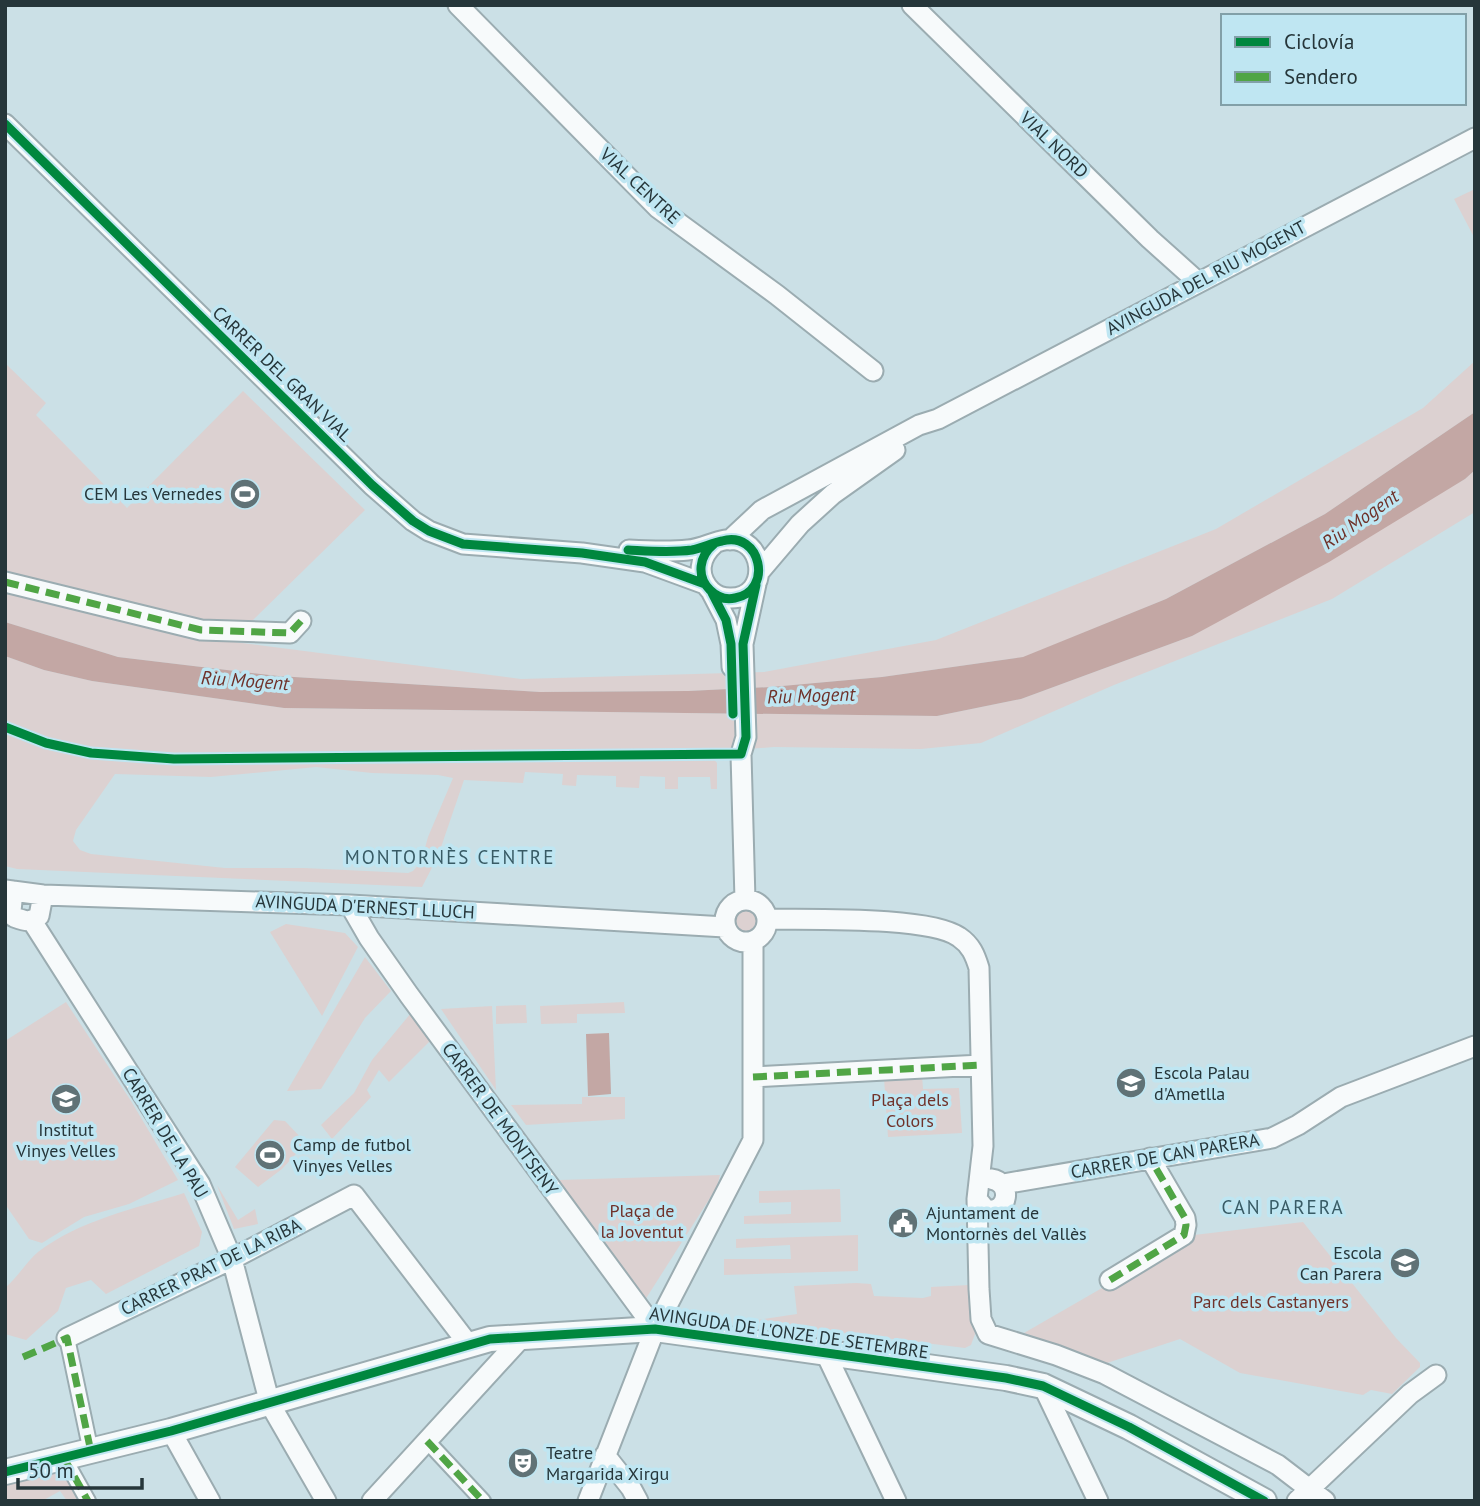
<svg xmlns="http://www.w3.org/2000/svg" width="1480" height="1506" viewBox="0 0 1480 1506" font-family="'PT Sans',sans-serif">
  <rect width="100%" height="100%" fill="#cbe0e6"/>
  <path fill="#dcd1d1" fill-rule="evenodd" d="M1475,189V239L1454,199Z
    M1475,361V412L1325,514L1166,599L1024,657L882,677L771,687L688,691L540,692L278,676L118,657L5,622V363L46,403L36,415L127,508L243,391L365,510L249,624L195,635L226,641L521,679L764,672L936,640L1216,529L1423,408Z
    M1475,470V512L1332,599L1114,685L981,743L921,749L774,747L695,753L709,754L717,763V789H711L710,777H678V789H665V777L640,776L639,788L616,787V776L577,775L576,786L562,785L563,774L525,772L523,783L464,780L438,856L422,887L17,869L5,866V656L44,670L92,681L284,708L937,716L1021,699L1192,636L1465,479ZM316,767L372,773L438,775L453,778L428,837L421,862L413,871L408,873L304,868H225L91,854L80,850L73,841L76,830L115,774L211,777Z
    M735 920a12 12 0 1 1 24 0a12 12 0 1 1-24 0Z
    M286,924L345,933L358,947L322,1016L270,932Z
    M365,957L391,991L365,1018L321,1089L287,1091Z
    M66,1002L131,1101L178,1180L129,1204L84,1217L42,1243L29,1239L5,1204V1041Z
    M624,1002L625,1013L577,1014V1023L541,1024L540,1006Z
    M526,1005L527,1023L496,1024V1006Z
    M492,1006L496,1090L441,1009Z
    M411,1013L433,1038L389,1082L379,1070L367,1090L371,1097L332,1139L321,1125L354,1093L372,1060Z
    M922,1076L923,1089L959,1088L962,1133L888,1137L884,1078Z
    M582,1097H625V1119L526,1125L511,1105L582,1104Z
    M274,1120L285,1121L306,1143L282,1169L258,1187L235,1167Z
    M720,1175L717,1187L645,1300L624,1275L559,1180Z
    M217,1185L238,1220L255,1209L258,1224L234,1229Z
    M840,1189L841,1222L744,1224V1216L791,1214V1202L759,1203V1191Z
    M184,1193L202,1232L199,1246L106,1294L91,1280L66,1288L58,1311L26,1340L5,1334V1288C18,1277 26,1262 38,1252C80,1220 134,1209 184,1193Z
    M1303,1222L1396,1338L1420,1363V1367L1392,1394L1371,1390L1363,1395L1240,1373L1180,1339L1107,1363L1024,1333L1194,1235Z
    M858,1235V1271L724,1275V1259H791L790,1245L736,1248V1239Z
    M856,1283L871,1284L874,1296L923,1298L931,1296V1287L969,1285L975,1334L971,1345L965,1348L750,1321L797,1314L794,1286Z
    M63,1464L83,1501H67L60,1491L42,1501H7L5,1477Z"/>
  <path fill="#c3a7a4" d="M1475,412V470L1465,479L1329,562L1192,636L1021,699L937,716L284,708L92,681L44,670L5,656V622L118,657L278,676L540,692L688,691L771,687L882,677L1023,657L1166,599L1325,514Z
    M609,1033L611,1094L588,1096L586,1034Z"/>
  <g fill="none" stroke-linecap="round" stroke-linejoin="round">
    <g stroke="#9bacb1" stroke-width="18">
      <path id="pedestrian" d="M67,1338L91,1452
        M427,1441L483,1501
        M64,1458L88,1501"/>
    </g>
    <g stroke="#9bacb1" stroke-width="23">
      <path id="minor" d="M458,5L658,208L777,295L873,371
        M912,5L1150,239L1198,282
        M5,124L372,485L413,521L429,531L463,544L582,553L645,562L705,584
        M730,540L762,510L919,425L938,419L1475,138
        M629,550C648,551 669,552 688,550C701,549 713,542 725,540C766,533 772,599 730,598C723,598 716,596 711,591C696,576 699,557 714,544
        M760,571L800,524L833,494L895,450
        M5,582L201,630L290,633L301,621
        M712,593L726,620L731,644L732,667
        M5,890L43,895L350,905L725,927
        M13,891L11,911L14,917C25,921 30,923 39,916L43,895
        M725 921a21 21 0 1 1 42 0a21 21 0 1 1-42 0Z
        M745,900L741,754L746,737L743,644L756,584
        M350,905L369,938L409,995L655,1329
        M768,919C809,920 929,916 959,937C971,945 975,955 979,968L983,1146L977,1199L979,1289L981,1319L988,1334L1056,1355L1105,1374L1278,1465L1325,1501
        M32,921L200,1184L232,1259L270,1404L326,1501
        M753,1077L981,1065
        M1003,1184L1272,1138L1298,1125L1341,1097L1475,1046
        M977,1199L986,1210C1009,1214 1013,1182 991,1179
        M1110,1280L1184,1235L1186,1225L1185,1218L1150,1158
        M67,1338L232,1259L354,1195L469,1345
        M826,1354L896,1501
        M1043,1386L1098,1501
        M171,1431L210,1501
        M605,1455L631,1488L638,1501
        M372,1501L523,1336
        M588,1501L655,1329L753,1140V941
        M1297,1501L1410,1394L1436,1375"/>
    </g>
    <g stroke="#9bacb1" stroke-width="28">
      <path id="tertiary" d="M5,1472L171,1431L490,1339L655,1329L1006,1378L1043,1386L1129,1427L1264,1501"/>
    </g>
    <use href="#pedestrian" stroke="#f7fafb" stroke-width="14"/>
    <use href="#minor" stroke="#f7fafb" stroke-width="19"/>
    <use href="#tertiary" stroke="#f7fafb" stroke-width="24"/>
    <path stroke="#50a545" stroke-width="7" stroke-dasharray="14 7" stroke-linecap="butt" d="M5,582L201,630L290,633L301,621
      M753,1077L981,1065
      M1110,1280L1184,1235L1186,1225L1185,1218L1150,1158
      M23,1357L67,1338L91,1452
      M427,1441L483,1501
      M64,1458L88,1501"/>
    <g stroke="#bfe6f2" stroke-width="13">
      <path id="cycleway" d="M5,124L372,485L413,521L429,531L463,544L582,553L645,562L705,584
        M628,550C648,551 671,553 692,550C702,548 712,543 722,541C761,530 774,591 735,598C726,600 717,597 710,590C696,576 699,556 714,544
        M712,593L726,620L731,644L733,714
        M5,727L46,743L91,753L174,759L741,754
        M741,754L746,737L743,644L756,585
        M5,1472L171,1431L490,1339L655,1329L1006,1378L1043,1386L1129,1427L1264,1501"/>
    </g>
    <use href="#cycleway" stroke="#00873e" stroke-width="9"/>
  </g>
  <defs>
    <g id="stadium-disc" transform="scale(1.575)"><circle r="9.5" fill="#607276" stroke="#bfe6f2"/><path d="M0-5a6.5 5 0 1 0 0 10a6.5 5 0 1 0 0-10ZM-3.5-1.8h7v3.6h-7Z" fill="#fff"/></g>
    <g id="school-disc" transform="scale(1.575)"><circle r="9.5" fill="#607276" stroke="#bfe6f2"/><path d="M0-5L7-2L0 1L-7-2ZM-4 1L0 2.5L4 1V4Q0 6-4 4Z" fill="#fff"/></g>
    <g id="civic-disc" transform="scale(1.575)"><circle r="9.5" fill="#607276" stroke="#bfe6f2"/><path d="M-.6-6.5H3V-4.5H.6V-3L4-1V1h2V6H-6V1h2V-1L-.6-3ZM-1.2 2.5V6h2.4V2.5Z" fill="#fff"/></g>
    <g id="theatre-disc" transform="scale(1.575)"><circle r="9.5" fill="#607276" stroke="#bfe6f2"/><path d="M-5-5.5Q0-4 5-5.5V0Q5 5 0 6Q-5 5-5 0ZM-3.3-2.5H-1v1.5H-3.3ZM1-2.5H3.3v1.5H1ZM-2.8 1Q0 5.5 2.8 1Z" fill="#fff"/></g>
  </defs>
  <g fill-rule="evenodd">
    <use href="#stadium-disc" x="245" y="494"/>
    <use href="#school-disc" x="1131" y="1083"/>
    <use href="#school-disc" x="66" y="1099"/>
    <use href="#stadium-disc" x="270" y="1155"/>
    <use href="#civic-disc" x="903" y="1223"/>
    <use href="#school-disc" x="1405" y="1263"/>
    <use href="#theatre-disc" x="523" y="1463"/>
  </g>
  <g text-anchor="middle" stroke-width="7" stroke-linejoin="round" paint-order="stroke">
    <g font-size="18" fill="#26363a" stroke="#bfe6f2">
      <text transform="translate(1054 145) rotate(44)" y="6">VIAL NORD</text>
      <text transform="translate(640 186) rotate(43)" y="6">VIAL CENTRE</text>
      <text transform="translate(1206 278) rotate(-28)" y="6">AVINGUDA DEL RIU MOGENT</text>
      <text transform="translate(282 374) rotate(44)" y="6">CARRER DEL GRAN VIAL</text>
      <text transform="translate(365 907) rotate(3)" y="6">AVINGUDA D'ERNEST LLUCH</text>
      <text transform="translate(500 1119) rotate(54)" y="6">CARRER DE MONTSENY</text>
      <text transform="translate(165 1133) rotate(59)" y="6">CARRER DE LA PAU</text>
      <text transform="translate(1165 1156) rotate(-10)" y="6">CARRER DE CAN PARERA</text>
      <text transform="translate(211 1267) rotate(-26)" y="6">CARRER PRAT DE LA RIBA</text>
      <text transform="translate(789 1333) rotate(8)" y="6">AVINGUDA DE L'ONZE DE SETEMBRE</text>
    </g>
    <g font-size="18" fill="#26363a" stroke="#bfe6f2" text-anchor="start">
      <text x="222" y="500" text-anchor="end">CEM Les Vernedes</text>
      <text x="1154" y="1079">Escola Palau<tspan x="1154" dy="21">d'Ametlla</tspan></text>
      <text x="66" y="1136" text-anchor="middle">Institut<tspan x="66" dy="21">Vinyes Velles</tspan></text>
      <text x="293" y="1151">Camp de futbol<tspan x="293" dy="21">Vinyes Velles</tspan></text>
      <text x="926" y="1219">Ajuntament de<tspan x="926" dy="21">Montornès del Vallès</tspan></text>
      <text x="1382" y="1259" text-anchor="end">Escola<tspan x="1382" dy="21">Can Parera</tspan></text>
      <text x="546" y="1459">Teatre<tspan x="546" dy="21">Margarida Xirgu</tspan></text>
    </g>
    <g font-size="18" fill="#70322a" stroke="#bfe6f2">
      <text x="910" y="1106">Plaça dels<tspan x="910" dy="21">Colors</tspan></text>
      <text x="642" y="1217">Plaça de<tspan x="642" dy="21">la Joventut</tspan></text>
      <text x="1271" y="1308">Parc dels Castanyers</text>
    </g>
    <g font-size="19" font-style="italic" fill="#6f3129" stroke="#bfe6f2">
      <text transform="translate(1360 519) rotate(-35)" y="7">Riu Mogent</text>
      <text transform="translate(245 680) rotate(4)" y="7">Riu Mogent</text>
      <text transform="translate(811 695) rotate(-2)" y="7">Riu Mogent</text>
    </g>
    <g font-size="19" letter-spacing="2" fill="#385b65" stroke="#bfe6f2">
      <text x="450" y="864">MONTORNÈS CENTRE</text>
      <text x="1283" y="1214">CAN PARERA</text>
    </g>
  </g>
  <rect width="1480" height="1506" fill="none" stroke="#26363a" stroke-width="14"/>
  <rect x="1221" y="14" width="245" height="91" fill="#bfe6f2" stroke="#82a0a8" stroke-width="2"/>
  <rect x="1235" y="37" width="35" height="10" fill="#00873e" stroke="#82a0a8" stroke-width="2"/>
  <text x="1284" y="49" font-size="21" fill="#26363a">Ciclovía</text>
  <rect x="1235" y="72" width="35" height="10" fill="#50a545" stroke="#82a0a8" stroke-width="2"/>
  <text x="1284" y="84" font-size="21" fill="#26363a">Sendero</text>
  <path d="M18 1478v10h124v-10" fill="none" stroke="#26363a" stroke-width="3.5"/>
  <text x="28" y="1478" font-size="21" fill="#26363a" stroke="#bfe6f2" stroke-width="5" paint-order="stroke">50 m</text>
</svg>
